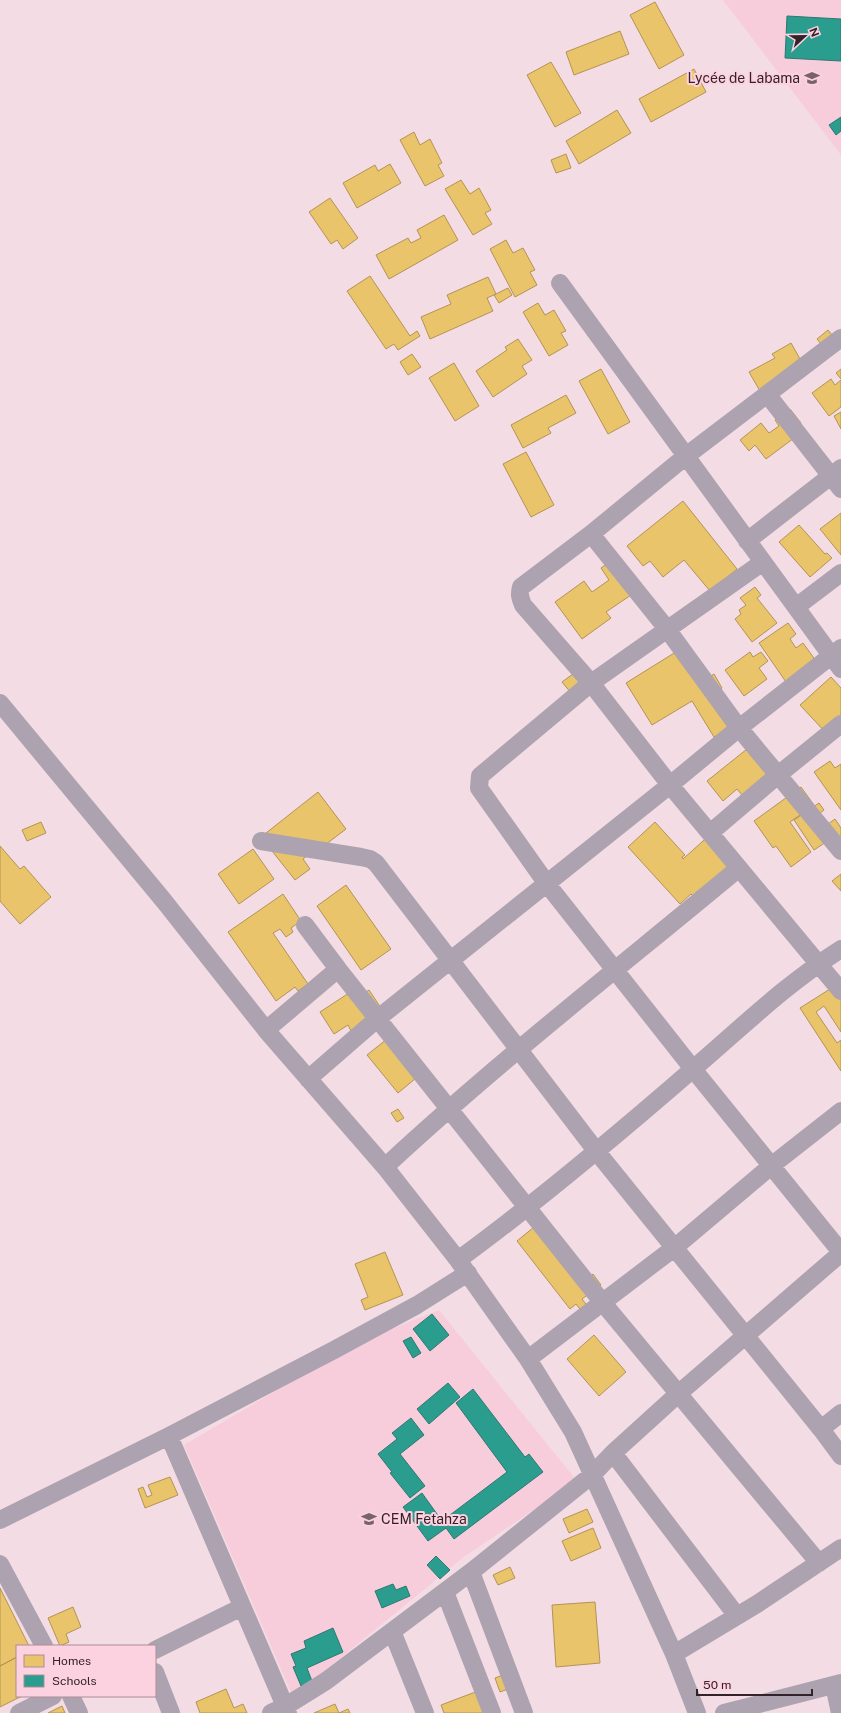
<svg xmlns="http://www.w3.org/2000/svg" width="841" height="1713" viewBox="0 0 841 1713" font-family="'Public Sans',sans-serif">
  <rect width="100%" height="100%" fill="#f3dce4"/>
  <path fill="#f8cddb" d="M723,0H841V155Z
    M439,1310L577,1481L465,1556L293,1697L184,1445L358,1342Z"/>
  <path fill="#e9c46a" stroke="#b39356" d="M655,2L684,55L659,69L630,15Z
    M620,31L629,54L574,75L566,52Z
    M551,62L581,113L555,127L527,75Z
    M694,69L706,92L651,122L639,99Z
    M617,110L631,133L579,164L566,141Z
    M414,132L420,145L430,139L442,163L438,165L444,176L425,186L400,140Z
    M566,154L571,168L556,173L551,160Z
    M390,164L401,183L357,208L343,183L375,165L378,171Z
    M461,180L470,194L479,188L491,210L485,213L492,224L473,235L445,189Z
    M330,198L358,238L343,249L337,240L331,244L309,212Z
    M444,215L458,240L389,279L376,255L408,238L411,243L421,238L417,230Z
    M506,240L513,253L523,248L535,270L530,272L537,285L515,297L490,249Z
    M370,276L410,336L417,331L420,336L398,350L394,344L386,349L347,291Z
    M488,277L496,294L487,298L493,311L430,339L421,317L451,304L447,295Z
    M508,288L512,295L499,303L494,295Z
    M538,303L545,315L554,310L566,331L561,333L568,345L549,356L523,312Z
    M828,330L836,340L825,349L817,339Z
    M518,339L532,360L522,366L527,374L493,397L476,371L507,350L505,347Z
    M791,343L804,366L760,391L749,372L775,358L772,354Z
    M412,354L421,367L408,375L400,362Z
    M454,363L479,406L455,421L429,378Z
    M601,369L630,422L608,434L579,381Z
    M841,369V379L836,373Z
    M831,379L835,385L841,380V407L829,416L812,393Z
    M566,395L576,413L548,428L551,433L523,448L511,425Z
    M790,409L801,423L794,438L766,459L755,445L749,451L740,440L761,423L769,433L779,426L775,420Z
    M841,412V429L834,416Z
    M526,452L554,505L531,517L503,464Z
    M683,501L737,569L710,591L684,560L663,577L650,561L643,566L627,546Z
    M841,513V555L820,529Z
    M799,525L825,554L827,553L832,558L810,577L779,542Z
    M611,561L634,593L606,612L611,618L582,639L555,602L584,581L592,592L609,580L601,568Z
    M755,587L761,595L757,598L777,623L752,642L735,619L741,614L739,610L746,605L740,598Z
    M788,623L796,634L790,639L796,648L803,643L816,661L786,682L759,643Z
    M687,645L708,678L714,674L722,688L718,692L728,729L714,737L692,701L652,725L626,683Z
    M750,652L753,657L761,652L768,661L759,668L767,679L744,696L725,670Z
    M577,671L590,687L576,699L562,682Z
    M831,677L841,688V721L827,734L800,705Z
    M752,745L777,778L747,801L737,789L723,801L707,781Z
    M830,761L835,768L841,764V810L814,772Z
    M801,787L814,805L790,822L811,852L791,867L776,846L773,848L754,821Z
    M318,792L346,829L317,851L316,849L303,859L310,869L295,880L261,837Z
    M819,803L824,810L820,813L828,824L835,819L841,828V846L826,842L814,850L794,820Z
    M41,822L46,833L27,841L22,830Z
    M655,822L685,855L682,857L683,859L712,833L743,865L694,897L691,894L680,904L628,847Z
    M0,846L20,869L24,866L51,897L20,924L0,901Z
    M253,849L274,879L239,904L218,874Z
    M841,874V891L832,881Z
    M346,885L391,949L361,970L317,906Z
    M283,894L301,921L291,928L293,932L286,937L280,929L273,933L308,984L298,991L295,987L276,1001L228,932Z
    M841,982V1032L824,1006L816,1012L837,1043L841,1040V1071L800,1008Z
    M369,990L385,1014L352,1033L348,1025L334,1034L320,1012L352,991L357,998Z
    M397,1031L427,1069L398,1093L367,1055Z
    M398,1109L404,1118L397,1122L391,1113Z
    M545,1218L591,1276L593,1274L601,1285L582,1299L589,1308L583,1313L576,1304L570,1309L517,1241Z
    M385,1252L403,1295L365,1310L361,1300L368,1297L355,1264Z
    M594,1335L626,1372L599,1396L567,1359Z
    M170,1477L178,1495L145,1508L138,1489L143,1487L147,1497L152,1495L148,1485Z
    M587,1509L593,1522L569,1533L563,1519Z
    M593,1528L601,1548L571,1561L562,1541Z
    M510,1567L515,1578L498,1585L493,1575Z
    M0,1588L29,1646H17V1657L0,1666Z
    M595,1602L600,1663L556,1667L552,1605Z
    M73,1607L81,1627L66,1634L69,1642L60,1646L48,1618Z
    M17,1657V1696H22L0,1707V1666Z
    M514,1671L519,1685L500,1692L495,1678Z
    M226,1689L234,1708L243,1704L247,1713H200L196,1702Z
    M478,1691L486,1713H444L441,1705Z
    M335,1704L339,1713L348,1709L350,1713H314Z
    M62,1706L65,1713H48Z"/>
  <path fill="#2a9d8f" stroke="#2d7870" d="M787,16L841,19V61L785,58Z
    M841,117V131L836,135L829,125Z
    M432,1314L449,1335L430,1351L413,1329Z
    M411,1337L421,1353L413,1358L403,1341Z
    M448,1383L460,1397L429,1424L417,1409Z
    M473,1389L525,1457L529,1454L543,1472L454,1539L446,1528L428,1541L403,1507L422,1493L442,1521L507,1472L456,1403Z
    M411,1418L424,1435L400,1454L425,1486L410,1498L390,1473L392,1472L378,1454L397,1439L392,1433Z
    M436,1556L450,1570L440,1579L427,1565Z
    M393,1584L396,1590L406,1586L410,1596L382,1608L375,1591Z
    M333,1628L343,1652L307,1668L312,1681L301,1686L293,1667L296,1666L291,1654L306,1648L304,1641Z"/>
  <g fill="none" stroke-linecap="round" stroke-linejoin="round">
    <path stroke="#aca2b0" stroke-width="18" d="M560,283L841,669
      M841,338L686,456L591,534L521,587C519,594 520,598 523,605L591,683L670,785L841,991
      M767,394L841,489
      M591,534L667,629L739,728L841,851
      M747,541L841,468
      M763,562L591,683L480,776L479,788L547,884L693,1069L841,1252
      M796,607L841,573
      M0,703L164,901L266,1030L385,1167L458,1260L528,1359L573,1432L674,1654L697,1713
      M710,833L778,775L841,724
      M261,841L361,857L370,859L376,863L597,1152L821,1429L841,1456
      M305,925L338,969L603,1303L819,1563
      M266,1030L338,969
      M308,1079L377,1019L670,785L739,728L841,648
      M385,1167C498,1062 620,967 739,868
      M458,1260C540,1200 617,1135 693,1069C741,1028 787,983 841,949
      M528,1359L674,1248L771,1166L841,1111
      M821,1429L841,1413
      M169,1436L288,1713
      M613,1453L737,1616
      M0,1520L169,1436L334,1350L417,1305L468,1273
      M0,1564L44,1646
      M471,1572L524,1713
      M445,1592L492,1713
      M392,1631L425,1713
      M155,1650L242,1607
      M674,1654L757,1604L841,1548
      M155,1672L171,1713
      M834,1685L840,1713
      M71,1696L79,1713
      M19,1713L53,1696
      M271,1713L286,1706L326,1681L471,1572L592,1475L613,1453L678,1394L841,1253
      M724,1713L841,1683"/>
  </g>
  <defs>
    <g id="school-bare" transform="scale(1.2)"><path d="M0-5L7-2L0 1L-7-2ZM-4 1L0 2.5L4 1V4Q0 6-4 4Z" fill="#78636a" stroke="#fdd2e0" stroke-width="2.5" paint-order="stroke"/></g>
  </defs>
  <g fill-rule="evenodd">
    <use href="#school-bare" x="812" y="78"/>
    <use href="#school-bare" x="369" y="1519"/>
  </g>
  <g text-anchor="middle" stroke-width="4" stroke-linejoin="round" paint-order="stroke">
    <g font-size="14" fill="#352228" stroke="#fdd2e0" text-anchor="end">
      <text x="800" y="83">Lycée de Labama</text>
      <text x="381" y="1524" text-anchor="start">CEM Fetahza</text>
    </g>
  </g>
  <rect x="16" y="1645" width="140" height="52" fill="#fdd2e0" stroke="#ad8c96"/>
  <rect x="24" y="1655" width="20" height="12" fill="#e9c46a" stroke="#ad8c96"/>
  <text x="52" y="1665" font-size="12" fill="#352228">Homes</text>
  <rect x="24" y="1675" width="20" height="12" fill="#2a9d8f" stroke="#ad8c96"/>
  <text x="52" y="1685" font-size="12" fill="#352228">Schools</text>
  <g transform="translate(805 36) rotate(68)" stroke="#fdd2e0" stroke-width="3" paint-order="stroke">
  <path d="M0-3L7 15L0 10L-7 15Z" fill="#352228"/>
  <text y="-6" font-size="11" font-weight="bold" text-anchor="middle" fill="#352228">N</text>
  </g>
  <path d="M697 1689v6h115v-6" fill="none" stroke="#352228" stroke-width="2"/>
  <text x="703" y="1689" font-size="12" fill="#352228" stroke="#fdd2e0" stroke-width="3" paint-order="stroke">50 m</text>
</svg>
